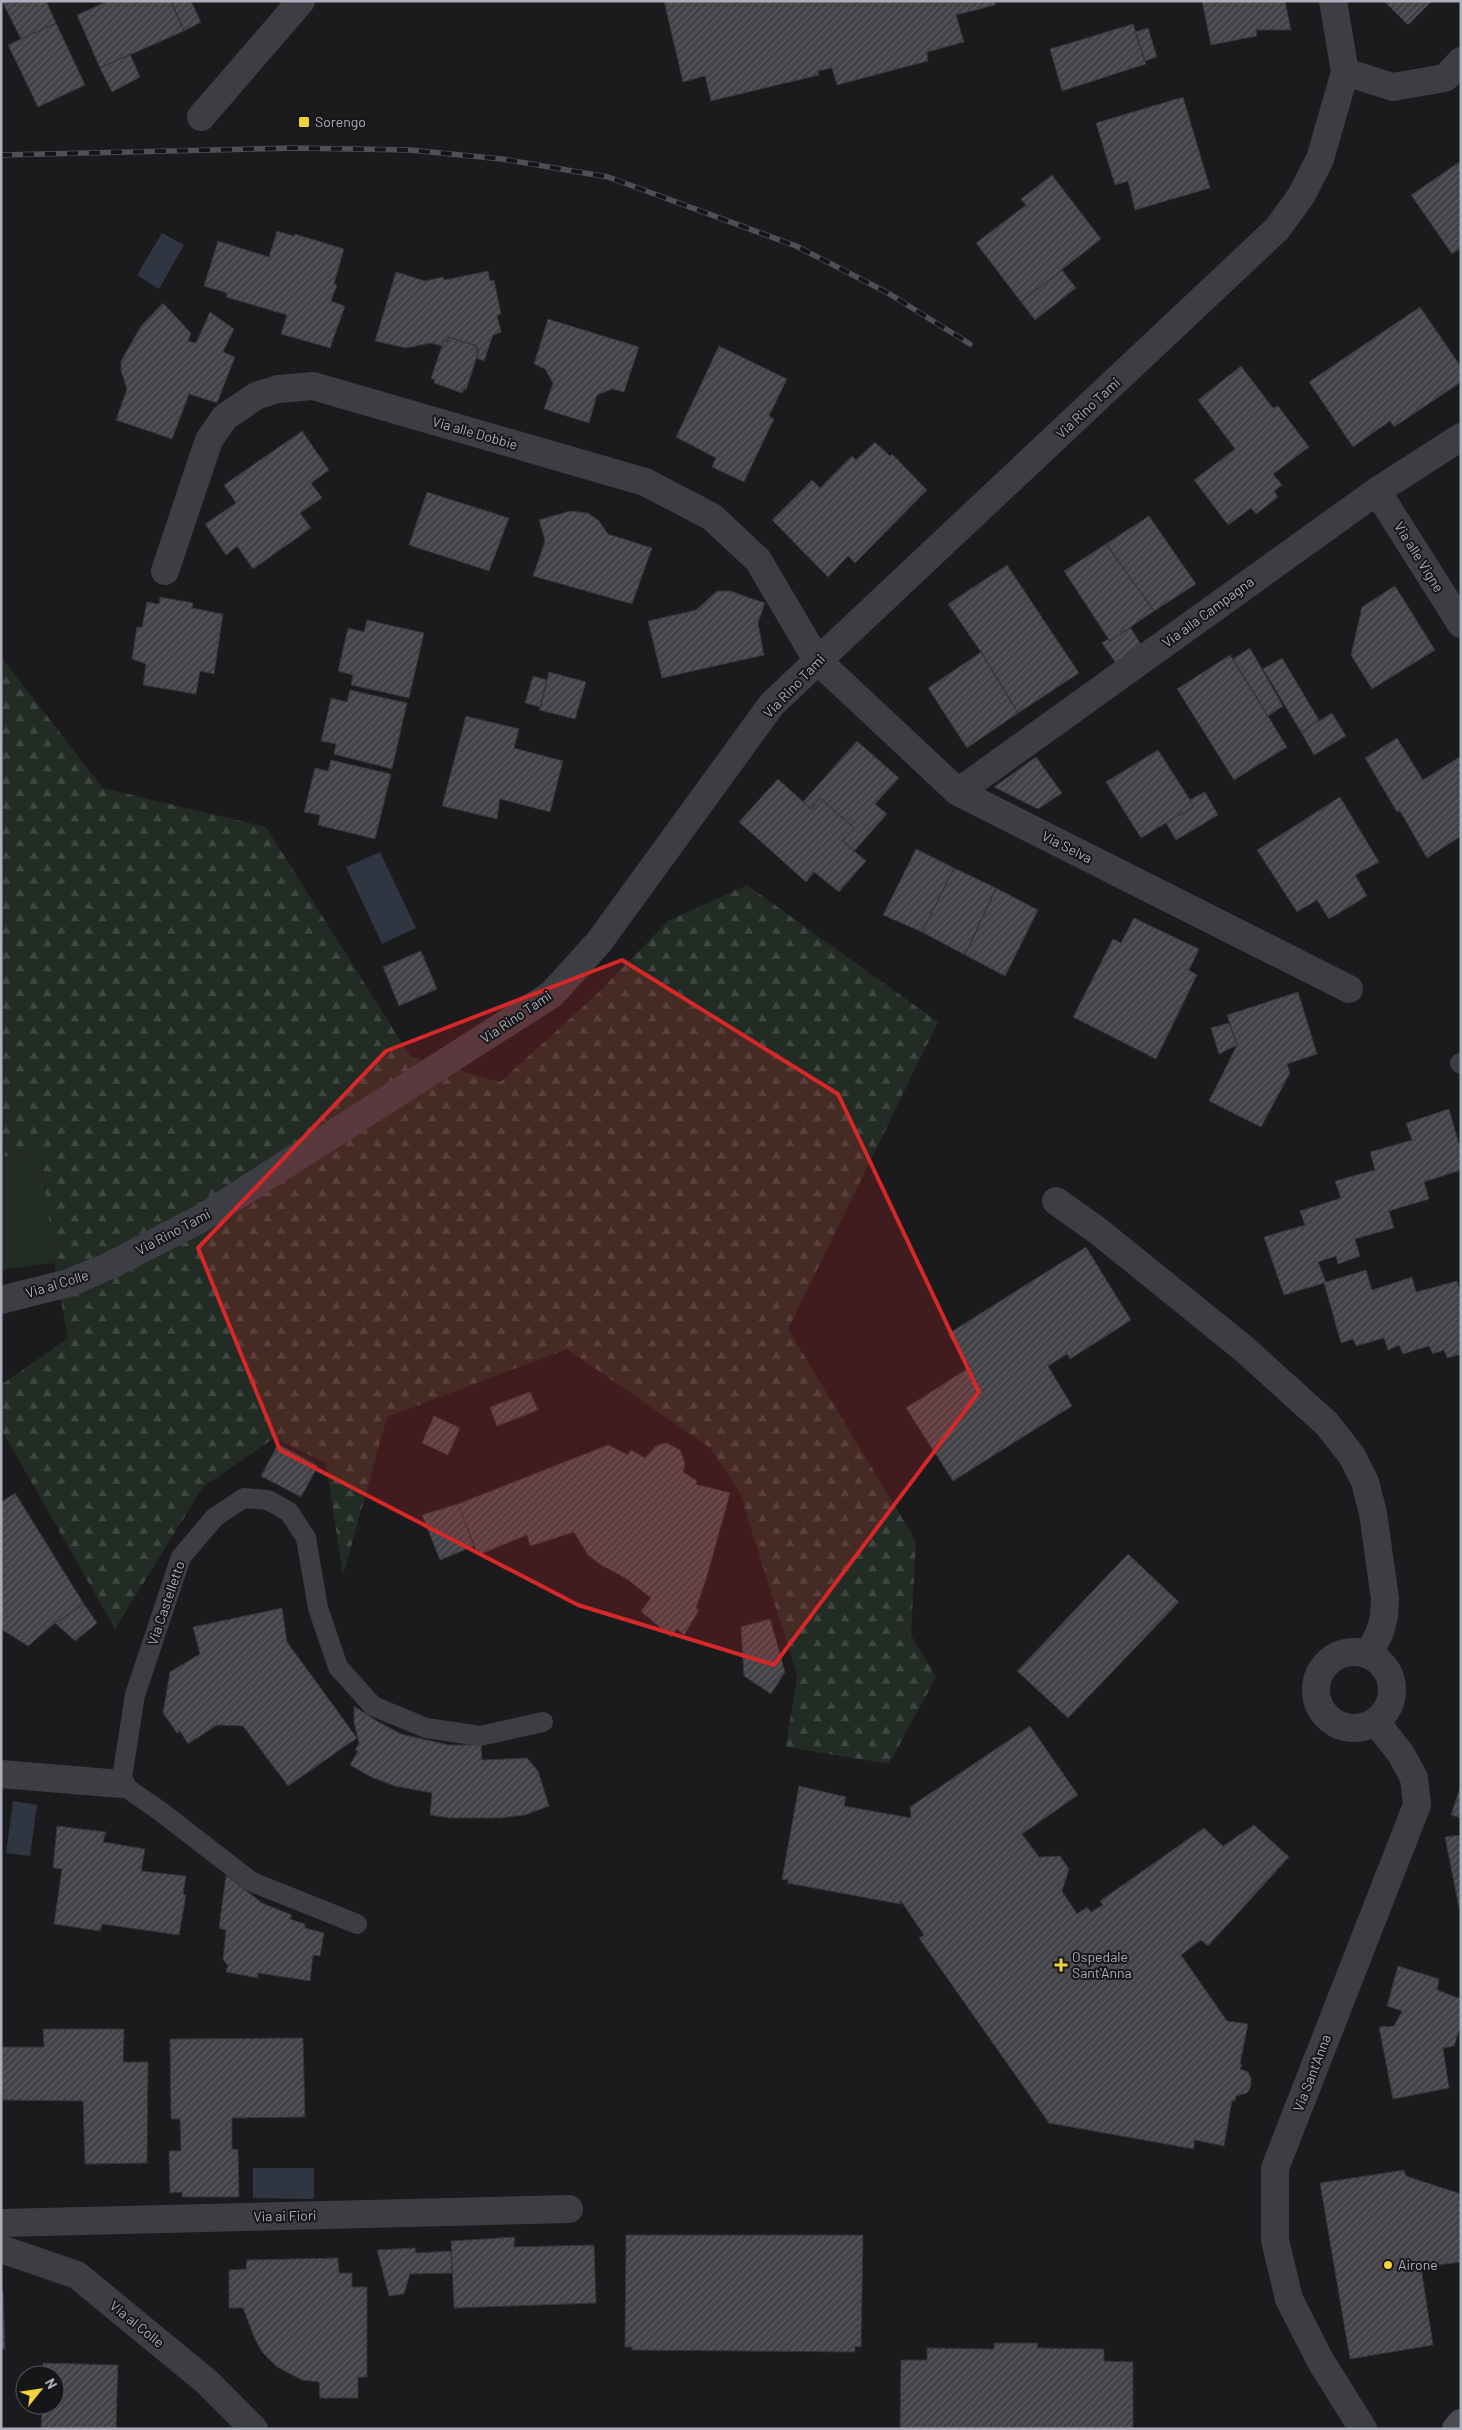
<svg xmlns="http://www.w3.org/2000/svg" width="1462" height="2430" viewBox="0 0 1462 2430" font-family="Barlow,sans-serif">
  <defs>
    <pattern id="forest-firs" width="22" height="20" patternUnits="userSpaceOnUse" patternTransform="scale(1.25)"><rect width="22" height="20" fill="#222b24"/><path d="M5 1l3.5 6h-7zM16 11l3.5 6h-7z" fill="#3f4742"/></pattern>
    <pattern id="building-hatch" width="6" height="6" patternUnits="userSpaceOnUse" patternTransform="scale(1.25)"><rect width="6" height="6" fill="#424247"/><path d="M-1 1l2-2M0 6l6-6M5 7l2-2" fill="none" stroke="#5b5b60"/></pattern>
  </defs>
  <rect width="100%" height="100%" fill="#1b1a1d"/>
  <path fill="url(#forest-firs)" d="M1,657L103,788L266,827L411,1057L500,1082L595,996L668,921L747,885L938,1022L788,1329L916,1541L911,1635L936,1677L889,1764L786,1747L797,1675L740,1493L710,1448L567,1349L387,1417L343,1576L326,1463L274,1438L203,1487L115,1629L1,1429V1385L68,1338L54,1263L40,1152L1,1157Z"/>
  <path fill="#222b24" d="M40,1152L54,1263L1,1270V1157Z"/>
  <path fill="#303641" d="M162,233L184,245L159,289L137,275Z
    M380,852L416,928L382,944L346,867Z
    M13,1801L37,1805L30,1856L6,1853Z
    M253,2168H314V2199L253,2198Z"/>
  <path fill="url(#building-hatch)" stroke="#353439" d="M2,1H46L56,23L21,39Z
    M108,1H171L184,31L100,68L77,15Z
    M171,1H191L201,22L184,31Z
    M664,1H995V5L956,15L964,42L927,52L928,61L837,85L832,68L818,71L819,75L711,101L705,76L683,82Z
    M1202,1H1285L1291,30H1256L1257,36L1211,45Z
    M1384,1H1432L1408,25Z
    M56,23L85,85L38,107L8,45Z
    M1133,24L1146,64L1062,91L1050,49Z
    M1148,28L1157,57L1145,61L1135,32Z
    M130,54L140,77L112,92L100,68Z
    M1183,97L1210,188L1135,210L1128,181L1115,185L1096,123Z
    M1461,161V248L1452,254L1411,195Z
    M1052,175L1101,239L1021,302L976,243L1026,205L1021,199Z
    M277,231L294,236L295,234L344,249L334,284L337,285L331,301L345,306L330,348L281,334L287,315L226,297L227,293L204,286L218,241L269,257Z
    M1062,270L1076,288L1035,320L1021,302Z
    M488,271L490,281L494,280L501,314L497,315L501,332L493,335L484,361L476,358L479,350H476L477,346L448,337V342L444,340L442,346L431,343L406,348L375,341L396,272L425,281L443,277L444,280Z
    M163,303L191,333L188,341L196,343L210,312L234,329L223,352L235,357L217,403L189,394L172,439L116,420L127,389L121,371V361L141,326Z
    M1420,307L1461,367V382L1394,427L1390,421L1353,447L1309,382Z
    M548,319L639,347L624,392L612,389L597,395L589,423L544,409L553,383L545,369L534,364Z
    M448,337L477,346L476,350H479L466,390L464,389L462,393L434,383L435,380L431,378L444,340L448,342Z
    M719,346L787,379L769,416L774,419L744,482L712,467L716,458L676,437Z
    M1241,366L1273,408L1278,406L1309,447L1273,474L1282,485L1274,491L1278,497L1256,514L1251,508L1228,525L1194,480L1235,449L1198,400Z
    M302,431L329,470L311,483L322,498L300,513L311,528L253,569L237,546L226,555L205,524L236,503L224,485Z
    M875,442L890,456L892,454L927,490L855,563L848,556L828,577L772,520L812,480L820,488L852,456L856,460Z
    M427,492L509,518L489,571L409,545Z
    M570,511L588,513L599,521L608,534L652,548L632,604L533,576L545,541L539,520Z
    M1149,516L1196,584L1154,611L1106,544Z
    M1106,544L1154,611L1110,641L1064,571Z
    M1007,565L1079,673L1018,713L981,652L948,604Z
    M1395,586L1435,650L1372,689L1351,655L1362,607Z
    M717,591H730L765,603L758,623L764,655L662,678L648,621L696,610Z
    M160,597L193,603L192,608L223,614L214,674L200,671L196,694L143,685L146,664L132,659L137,627H142L147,602L159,604Z
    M367,620L424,633L409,698L351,685L353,675L338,671L348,628L364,632Z
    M1130,627L1145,651L1120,669L1102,643L1108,639L1110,641Z
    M1250,648L1283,706L1268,716L1233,659Z
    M981,652L1018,713L967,748L928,688Z
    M1230,655L1287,747L1234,780L1177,689Z
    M1282,658L1319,720L1301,732L1263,669Z
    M549,672L586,682L575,719L539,710Z
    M533,676L547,680L541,707L525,703Z
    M350,690L407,703L392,769L334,754L336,744L321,741L331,698L347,702Z
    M1332,713L1346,736L1314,755L1301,732Z
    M466,716L519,729L514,748L563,761L550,812L500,799L497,819L442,806Z
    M1397,738L1423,780L1461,756V836L1427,858L1400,811L1397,812L1365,758Z
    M857,741L899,778L875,804L887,814L854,851L842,840L854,828L820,798L811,809L803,802Z
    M1158,750L1194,806L1141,838L1106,782Z
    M1036,757L1062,793L1038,809L994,787Z
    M331,760L391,774L375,839L318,825L320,815L304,812L315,768L328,771Z
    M778,779L811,809L820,798L854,828L842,840L866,861L839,892L814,872L806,882L739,822Z
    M1205,792L1218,815L1176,840L1166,823L1194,806L1190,800Z
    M1340,797L1379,862L1355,875L1367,896L1329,919L1317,900L1297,912L1257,850Z
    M916,849L954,868L922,932L883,915Z
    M954,868L996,888L965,955L922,932Z
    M996,888L1038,910L1005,976L965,955Z
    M1134,918L1199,949L1189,970L1197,975L1156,1059L1073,1017L1113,939L1121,943Z
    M421,951L437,989L399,1006L383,967Z
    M1298,992L1317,1054L1287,1064L1290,1073L1261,1127L1209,1101L1237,1045L1227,1015Z
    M1229,1023L1237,1045L1219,1054L1211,1028Z
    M1449,1109L1459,1144H1461V1170L1424,1182L1429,1199L1389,1211L1394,1228L1355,1239L1360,1256L1338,1264L1336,1256L1318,1262L1326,1282L1366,1270L1372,1290L1412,1277L1416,1292L1457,1281L1461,1293V1354L1447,1358L1444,1350L1433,1354L1429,1346L1403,1354L1399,1345L1388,1350L1384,1338L1356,1346L1353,1339L1341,1343L1324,1283L1284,1295L1264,1237L1305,1225L1300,1211L1341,1198L1335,1181L1375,1170L1370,1152L1412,1140L1406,1123Z
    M1086,1247L1131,1320L1070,1359L1067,1354L1048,1366L1072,1406L953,1481L906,1408L970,1367L948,1334Z
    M530,1392L538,1410L497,1426L490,1407Z
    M434,1416L460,1428L448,1455L422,1443Z
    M666,1443L680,1450L685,1464L683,1472L697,1481L695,1484L730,1493L707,1576L696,1608L699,1610L684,1635L677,1629L671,1637L641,1611L651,1598L627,1579L601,1565L588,1555L574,1532L530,1546L527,1535L478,1555L458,1504L608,1445L628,1455L631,1450L645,1458L656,1446Z
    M278,1444L318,1466L301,1497L261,1476Z
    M15,1493L84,1604L55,1623L28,1646L1,1629V1502Z
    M458,1504L474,1546L440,1560L422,1515Z
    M1128,1554L1179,1602L1068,1718L1017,1671Z
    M84,1604L97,1623L75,1641L55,1623Z
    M282,1608L287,1642L357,1738L288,1786L243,1726L217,1725L188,1744L180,1731L177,1733L163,1713L170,1672L200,1654L193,1627Z
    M770,1619L785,1672L771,1694L744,1676L741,1627Z
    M354,1706L375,1720L401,1734L449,1745H481L482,1760L527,1758L538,1771L549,1806L525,1815L498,1818H450L430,1815L432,1793L395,1786L371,1777L350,1765L358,1751L355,1750L359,1743L354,1722Z
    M1030,1726L1078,1795L1022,1834L1039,1857L1060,1856L1069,1869L1062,1891L1077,1914L1087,1907L1091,1912L1103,1905L1100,1901L1204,1828L1223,1846L1254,1825L1289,1857L1208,1946L1201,1940L1181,1955L1227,2021L1248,2024L1240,2064H1242L1240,2069L1248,2072L1251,2078V2086L1247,2093L1236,2096L1235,2101H1232L1224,2146L1194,2140V2149L1049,2123L919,1938L924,1935L901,1901L900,1904L787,1883L789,1880L782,1879L799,1786L846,1797L844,1806L911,1818L910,1807Z
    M1461,1785V1818L1451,1815Z
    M57,1826L106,1832L103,1842L145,1849L141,1871L186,1876L183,1894L186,1895L179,1935L102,1924L100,1931L54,1924L62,1869L53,1868Z
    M1461,1835V1908H1459L1445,1837Z
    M226,1875L262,1903L292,1915L290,1919L305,1924V1928L324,1933L320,1956L313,1955L310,1981L258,1973V1978L226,1972L228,1965L223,1960L226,1930L219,1928Z
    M1398,1966L1439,1979L1437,1990L1461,1999V2026L1454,2046L1443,2048L1449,2088L1393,2099L1379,2027L1394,2026L1402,2011L1387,2006Z
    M43,2029H124L123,2062H148L147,2163L85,2164L83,2101L3,2100L2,2047H44Z
    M303,2038L305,2117L232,2118V2149L238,2150L239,2197H182V2192L170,2193L169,2151H181L180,2119H171L170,2039Z
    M1404,2170L1406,2176L1461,2194V2262L1421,2267L1433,2345L1350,2359L1320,2183Z
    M626,2235H863L861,2347L855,2346V2352L632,2350V2347H625Z
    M515,2237L514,2247L594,2245L596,2303L454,2308L451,2241Z
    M415,2248L416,2253L451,2251L452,2273L410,2274L404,2294L389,2296L377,2250Z
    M338,2258L339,2273H352V2287H367V2377H358V2398H320L319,2382L302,2380L277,2367L262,2352L254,2337L243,2308H229V2270L246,2269L247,2260Z
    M1,2291H3L5,2349H1Z
    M994,2343H1038L1037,2348L1104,2349V2361L1133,2362V2429H900L901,2360H927V2348L994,2349Z
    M43,2363L118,2365L116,2429H41L42,2405H55V2375H43Z"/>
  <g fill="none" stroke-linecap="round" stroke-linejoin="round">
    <path stroke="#3d3d44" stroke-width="20" d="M1460,1063L1461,1064
      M357,1924L252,1882L160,1811L121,1784L135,1695L181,1557L215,1517L244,1498L268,1500L289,1512L306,1538L318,1608L338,1667L373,1706L426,1728L480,1736L543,1722"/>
    <path stroke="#3d3d44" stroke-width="28" d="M1345,72L1393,87L1445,78L1461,61
      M201,117L301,1
      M1377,491L1461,624
      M165,571L209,440L225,417L256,396L278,389L313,386L645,482L712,517L758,560L817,660L958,792L1349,989
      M958,792L1377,491L1461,437
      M1056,1201L1098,1231L1243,1348L1327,1424L1352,1456L1365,1482L1373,1513L1385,1599L1384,1617L1380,1632L1369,1654
      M1,1300L69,1283L111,1265L202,1218L552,994L599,942L772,704L1277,229L1301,196L1320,159L1345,72L1333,1
      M1316 1690a38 38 0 1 1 76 0a38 38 0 1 1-76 0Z
      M1,1774L121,1784
      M1,2223L569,2209
      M1,2249L77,2275L207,2382L254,2429
      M1363,2429L1320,2360L1289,2299L1275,2240V2168L1417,1805L1414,1778L1401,1754L1376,1722"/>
    <path stroke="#494a52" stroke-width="28" d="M1456,2429L1461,2423"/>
    <g stroke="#4e4f57" stroke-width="5.5">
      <path id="rail" d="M1,155L293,148L410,150L502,159L608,177L796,246L888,293L970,344"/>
    </g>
    <use href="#rail" stroke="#161518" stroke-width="4" stroke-dasharray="11" stroke-linecap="butt"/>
  </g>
  <path fill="#d62828" fill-opacity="0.2" stroke="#d62828" stroke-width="4" stroke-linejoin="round" d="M622,960L838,1094L979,1392L774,1665L578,1605L280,1450L198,1248L386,1051Z"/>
  <g fill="#f3d33c" stroke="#161518" stroke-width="2">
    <rect x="298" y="116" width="12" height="12" rx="2.5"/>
    <path d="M1058.5 1957.5h5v5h5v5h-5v5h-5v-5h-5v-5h5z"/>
    <circle cx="1388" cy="2265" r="5"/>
  </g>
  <g text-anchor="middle" stroke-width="4" stroke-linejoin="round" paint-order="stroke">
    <g font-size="14" fill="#adafbc" stroke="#161518" text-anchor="start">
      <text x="315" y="127">Sorengo</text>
      <text x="1072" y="1962">Ospedale<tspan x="1072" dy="16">Sant'Anna</tspan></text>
      <text x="1398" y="2270">Airone</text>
    </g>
    <g font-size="14" fill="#adafbc" stroke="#161518">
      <text transform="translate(1088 408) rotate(-43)" y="5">Via Rino Tami</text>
      <text transform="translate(475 433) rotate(16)" y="5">Via alle Dobbie</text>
      <text transform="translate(1419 557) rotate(58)" y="5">Via alle Vigne</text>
      <text transform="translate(1208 612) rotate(-36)" y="5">Via alla Campagna</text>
      <text transform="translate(794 686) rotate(-46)" y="5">Via Rino Tami</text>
      <text transform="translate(1067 847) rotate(27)" y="5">Via Selva</text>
      <text transform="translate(516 1017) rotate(-34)" y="5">Via Rino Tami</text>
      <text transform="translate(173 1232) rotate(-28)" y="5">Via Rino Tami</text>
      <text transform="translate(57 1284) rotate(-17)" y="5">Via al Colle</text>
      <text transform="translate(166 1603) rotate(-71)" y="5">Via Castelletto</text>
      <text transform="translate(1312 2073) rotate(-69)" y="5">Via Sant'Anna</text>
      <text transform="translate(285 2216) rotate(-1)" y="5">Via ai Fiori</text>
      <text transform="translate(137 2324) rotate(39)" y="5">Via al Colle</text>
    </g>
  </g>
  <rect width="1462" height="2430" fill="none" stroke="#adafbc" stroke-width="5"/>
  <g transform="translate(40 2390) rotate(60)"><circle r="24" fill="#161518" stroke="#52535a"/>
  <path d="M0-4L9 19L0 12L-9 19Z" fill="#f3d33c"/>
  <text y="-8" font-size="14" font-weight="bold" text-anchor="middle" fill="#adafbc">N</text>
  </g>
</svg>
